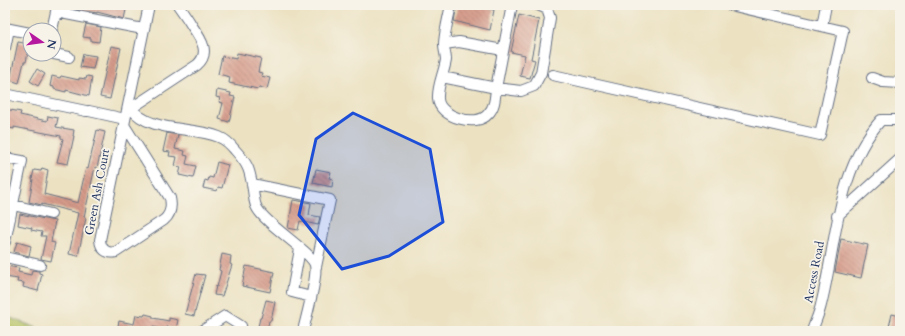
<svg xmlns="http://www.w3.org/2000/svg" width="905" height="336" viewBox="0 0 905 336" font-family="Cardo,serif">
  <defs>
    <pattern id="park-tufts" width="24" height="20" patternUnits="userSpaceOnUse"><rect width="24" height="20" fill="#b6c263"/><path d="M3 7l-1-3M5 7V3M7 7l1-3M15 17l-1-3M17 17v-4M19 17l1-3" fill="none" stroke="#939e55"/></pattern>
    <pattern id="building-back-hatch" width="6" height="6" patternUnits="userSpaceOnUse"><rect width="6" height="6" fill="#d69b8a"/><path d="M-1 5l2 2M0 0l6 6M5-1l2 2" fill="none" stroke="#ad7f74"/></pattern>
  </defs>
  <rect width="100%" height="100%" fill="#f7f3e8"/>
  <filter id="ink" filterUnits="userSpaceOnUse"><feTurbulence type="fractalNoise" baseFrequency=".025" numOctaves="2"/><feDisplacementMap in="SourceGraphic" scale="8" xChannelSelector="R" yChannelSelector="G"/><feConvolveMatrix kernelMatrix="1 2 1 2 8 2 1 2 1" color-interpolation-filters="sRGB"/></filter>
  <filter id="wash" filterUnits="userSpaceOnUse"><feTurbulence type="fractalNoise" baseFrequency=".012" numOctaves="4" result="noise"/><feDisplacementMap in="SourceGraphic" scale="16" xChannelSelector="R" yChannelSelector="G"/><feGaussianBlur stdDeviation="0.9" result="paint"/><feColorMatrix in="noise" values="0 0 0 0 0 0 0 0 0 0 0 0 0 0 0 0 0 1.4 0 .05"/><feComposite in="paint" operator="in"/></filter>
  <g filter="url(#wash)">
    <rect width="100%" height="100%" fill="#ece2c2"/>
    <path fill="url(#park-tufts)" stroke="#687860" d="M5,316L46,331H5Z"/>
    <g id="blocks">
      <path fill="url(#building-back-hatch)" d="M68,5H127L124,19L97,12V13L67,8Z
        M457,5H475L494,10L490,30L454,21Z
        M519,15L539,20L531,59L535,60L530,78L520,76L525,55L511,52Z
        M86,24L101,27L99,42L91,41V38L83,37Z
        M18,42L30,44L26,62H24L19,83L10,80Z
        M111,46L121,48L110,99L100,97Z
        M237,53L261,58L258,72L262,73L261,76L270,78L267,89L259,87L258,89L229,83L230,77L218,74L222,56L236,59Z
        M83,54L96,56L93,69L80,67Z
        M37,69L45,74L38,86L30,81Z
        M52,76L60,78L61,76L79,80V78L86,79L87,76L92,77L89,96L66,90V92L54,89V87L50,86Z
        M217,90L231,93L230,96L235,97L229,122L219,119L223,103L219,102L220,98L216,97Z
        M5,109L21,112L20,115L47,121L48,116L58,118L56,127L74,130L73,136H74L68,164L57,162L63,139L61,138V136L14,127V129L5,127Z
        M97,130L105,132L97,168L95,167L84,217L86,218L78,256L69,254L78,213L42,204V205L29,202L33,179H32L34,170L41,171L42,168L48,170L44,194L78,203L86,168L88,169Z
        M167,133L178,135L175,149L185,151L184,155L188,156L186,164L196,166L193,178L179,175L181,167L175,166L177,157L169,156L170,152L163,151Z
        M217,162L228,165L222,188L218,187L217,191L203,188L205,180L208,181L209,177L213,178Z
        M316,169L331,172L329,178L333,179L332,187L313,183Z
        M293,200L311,203L309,215L320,217L318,225L300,221L298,230L288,228Z
        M20,214L55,221L51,242L55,243L51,261L41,259L46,236H41L42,232L31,230L32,228L18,225Z
        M841,239L868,245L861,278L835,272Z
        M17,242L31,246L29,256L14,252Z
        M222,254L231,256L230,264L232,265L222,296L214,295L216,286L217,287L221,271L219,270Z
        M5,266L19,268L18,272L31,275L32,270L39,271V273L42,274L38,291L23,287L24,283L17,282L18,279L5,277Z
        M246,266L274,272L270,292L242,286Z
        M196,274L205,275L194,316L185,314Z
        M266,300L275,302L271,321H269L267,331H257L260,318H261Z
        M145,314L153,316V318L169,321V318L178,320L176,329L167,327V330L152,327L151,331H117L119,321L134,324L136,315L144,316Z
        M892,314L900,316V331H888Z"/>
    </g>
  </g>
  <g filter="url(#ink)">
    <use href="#blocks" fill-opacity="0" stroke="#646e81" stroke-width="1"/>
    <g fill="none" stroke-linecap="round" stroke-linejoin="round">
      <g stroke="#646e81" stroke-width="12">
        <path id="minor" d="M512,5L496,88L521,91L534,86L541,73L550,18L547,9L538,5
          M56,12L143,29
          M822,26L826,5
          M5,28L30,33
          M52,30L57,7
          M444,44L459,42L503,50
          M5,48L9,29
          M54,54L69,57
          M553,75L820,135L843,31L730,5
          M442,77L496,88C495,98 495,107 488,114C477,128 439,117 438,99C437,86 444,73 446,60C446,55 444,50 444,45C444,34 449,15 451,5
          M872,78L883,82L900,83
          M5,94L86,111
          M131,108C149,133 192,126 219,137C224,139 231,145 235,150C249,165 250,171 253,190C254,196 254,203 257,208C266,225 312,252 315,265C318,277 306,317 303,331
          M89,111L125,119
          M127,111L197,65C211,53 201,39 192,26C188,19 183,12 178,5
          M124,125L170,198C172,207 171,214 164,220L116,252C106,254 101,249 100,240L149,5
          M5,158L22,161L5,242
          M252,184L330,200L316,267
          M13,205L51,214
          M837,216L900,159
          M300,249L292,292L311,297
          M5,257L40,265
          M202,331L225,316L241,326L239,331
          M812,331C815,322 819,314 821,305C837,242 836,171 881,120H897L900,123"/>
      </g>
      <use href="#minor" stroke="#fff" stroke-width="10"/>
    </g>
  </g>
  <path fill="#1d4ed8" fill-opacity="0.2" stroke="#1d4ed8" stroke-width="3" stroke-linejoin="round" d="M353,113L430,149L443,222L389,256L342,269L299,215L316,139Z"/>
  <g text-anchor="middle" stroke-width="3.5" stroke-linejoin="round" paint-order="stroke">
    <g font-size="12" fill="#1b2f5e" stroke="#f7f3e8">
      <text transform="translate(97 192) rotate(-79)" y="4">Green Ash Court</text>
      <text transform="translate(814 272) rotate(-79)" y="4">Access Road</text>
    </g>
  </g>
  <rect width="905" height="336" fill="none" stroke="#f7f3e8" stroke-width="20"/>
  <g transform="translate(42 42) rotate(103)"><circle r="19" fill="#f7f3e8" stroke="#9fa5b1"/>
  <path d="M0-3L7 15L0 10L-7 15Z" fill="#b5179e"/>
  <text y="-6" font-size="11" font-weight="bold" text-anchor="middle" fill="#1b2f5e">N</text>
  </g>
</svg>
